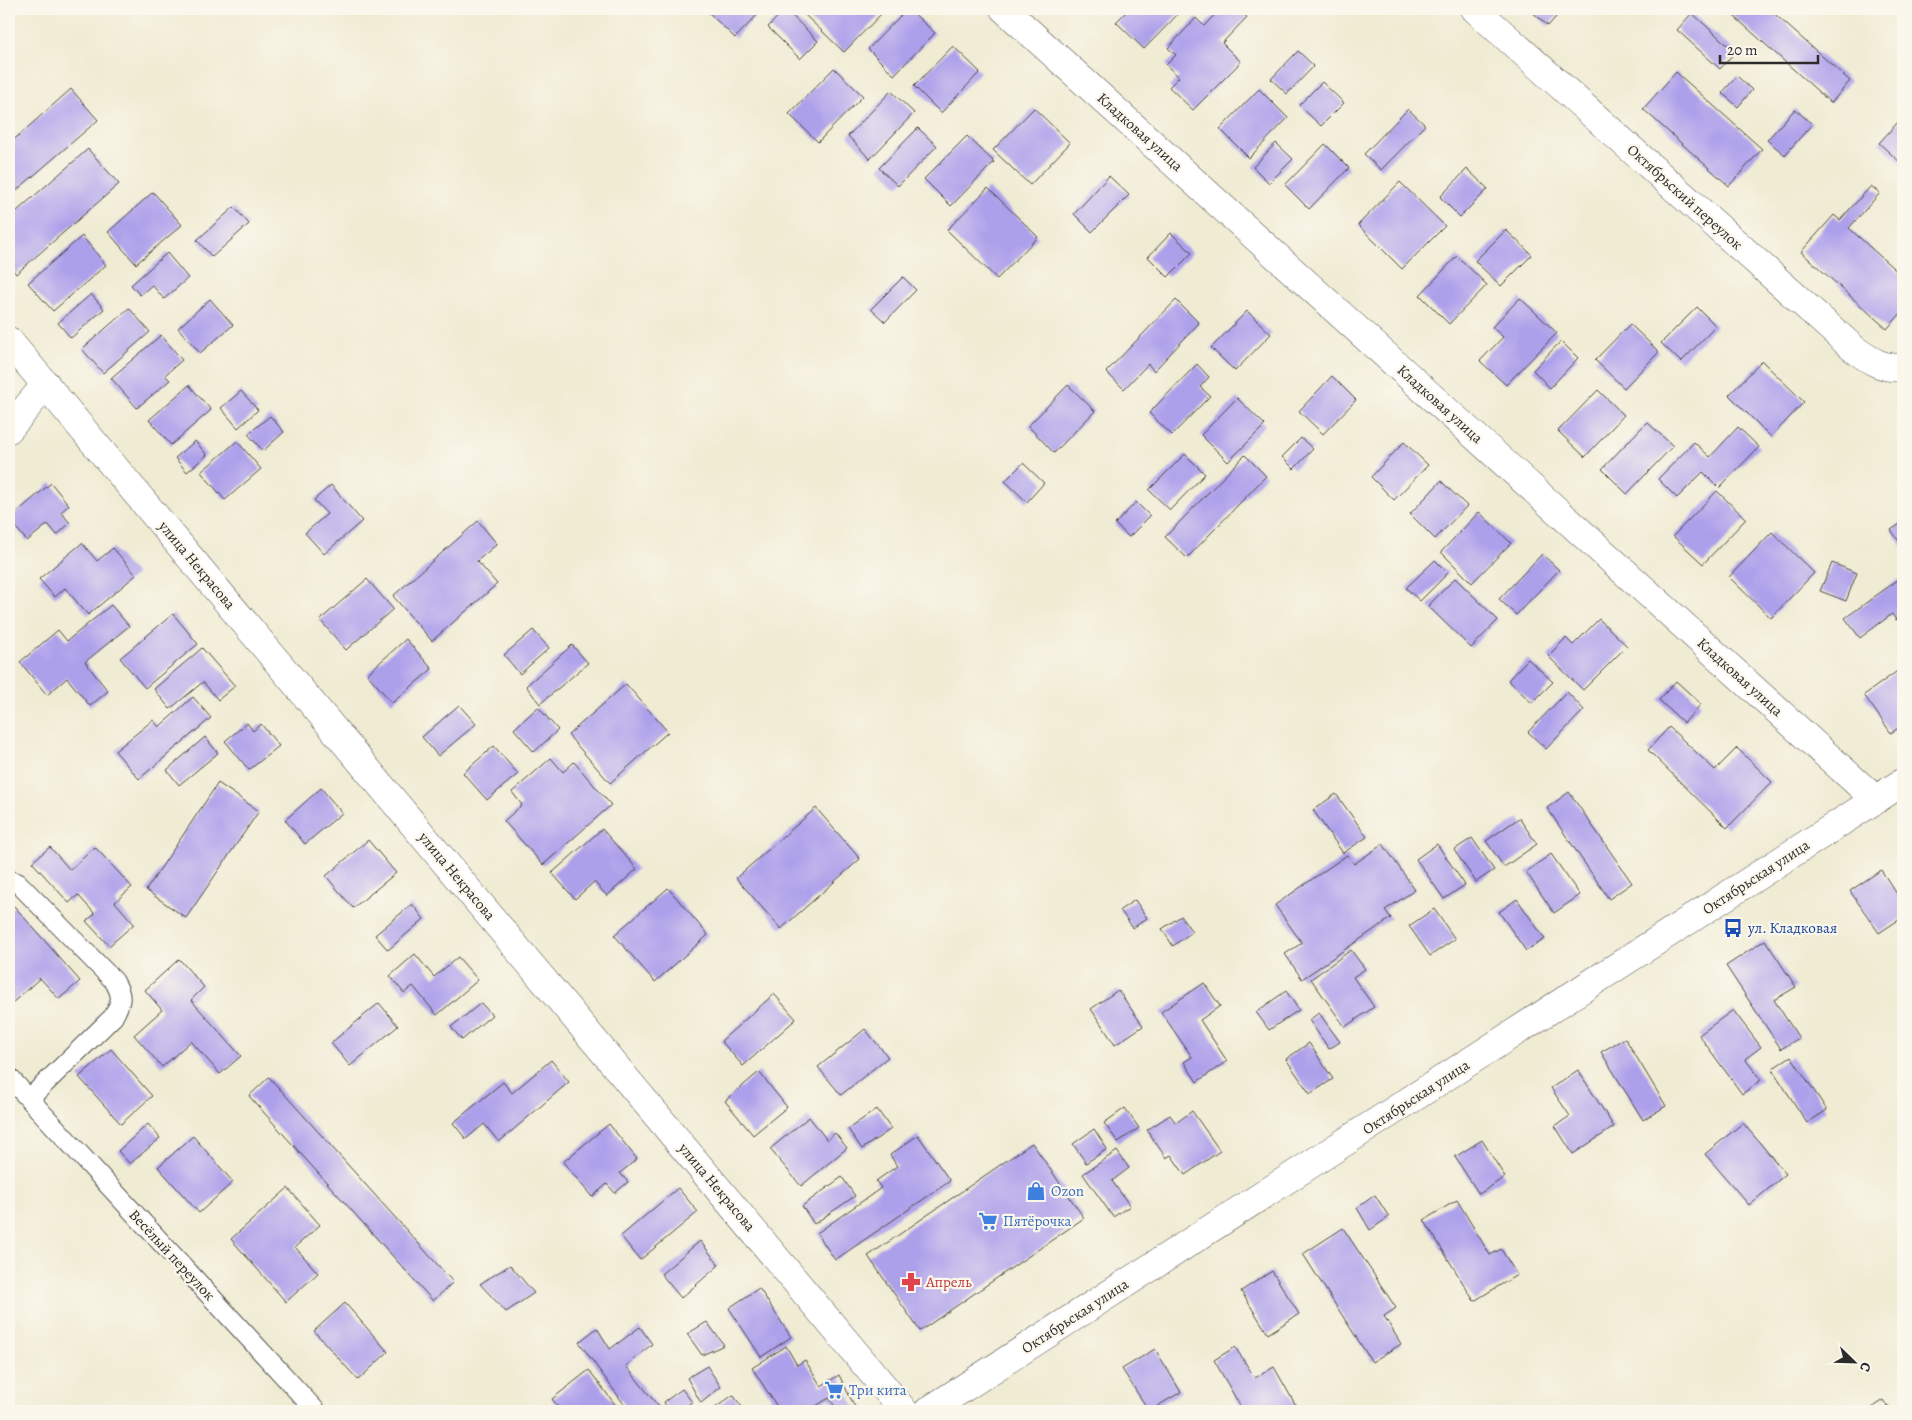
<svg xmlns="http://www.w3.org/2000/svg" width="1912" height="1420" viewBox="0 0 1912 1420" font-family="Alegreya,serif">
  <rect width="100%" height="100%" fill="#fbf7ec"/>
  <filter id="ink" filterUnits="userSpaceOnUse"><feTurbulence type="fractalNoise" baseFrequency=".02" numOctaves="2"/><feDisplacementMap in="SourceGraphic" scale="10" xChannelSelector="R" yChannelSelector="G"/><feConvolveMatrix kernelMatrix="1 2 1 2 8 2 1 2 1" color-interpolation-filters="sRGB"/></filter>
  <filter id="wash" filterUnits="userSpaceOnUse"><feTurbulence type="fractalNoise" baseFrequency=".0096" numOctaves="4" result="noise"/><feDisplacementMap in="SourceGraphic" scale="20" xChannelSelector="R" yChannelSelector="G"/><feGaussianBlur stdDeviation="1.12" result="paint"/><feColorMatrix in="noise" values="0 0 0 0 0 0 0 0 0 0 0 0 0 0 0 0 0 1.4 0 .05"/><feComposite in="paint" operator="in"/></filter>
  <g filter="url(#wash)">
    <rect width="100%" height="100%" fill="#f0ebd3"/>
    <g id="blocks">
      <path fill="#ada0eb" d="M705,9H763L735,38Z
        M785,9L818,41L800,59L768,27Z
        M809,9H886L844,52L804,14Z
        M907,9H909L935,33L894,75L868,49Z
        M1129,9H1183L1144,49L1116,22Z
        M1220,9H1238L1247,17L1222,43L1241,62L1193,110L1169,87L1179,77L1166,65L1176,55L1168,48L1196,18L1204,26Z
        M1529,9H1563L1548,26Z
        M1726,9H1769L1850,81L1831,103Z
        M1692,13L1735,52L1720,69L1677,30Z
        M953,46L980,72L941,113L914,86Z
        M1298,51L1314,66L1287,94L1271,79Z
        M834,68L863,96L818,142L789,114Z
        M1676,72L1762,149L1729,186L1643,109Z
        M1737,76L1752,90L1738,107L1722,93Z
        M1322,82L1344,103L1321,126L1299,105Z
        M71,89L98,120L9,197V144Z
        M1259,89L1288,118L1249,158L1220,129Z
        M891,91L914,113L870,159L848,136Z
        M1034,108L1070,143L1030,185L993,150Z
        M1408,109L1425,125L1381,170L1364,154Z
        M1795,109L1812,124L1785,155L1767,140Z
        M1899,121L1903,124V165L1879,143Z
        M918,128L937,146L898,186L879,168Z
        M967,136L994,162L951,206L924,179Z
        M1276,143L1293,159L1269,183L1253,167Z
        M1325,144L1349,168L1309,209L1285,185Z
        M88,149L119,184L16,274L9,265V218Z
        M1467,169L1488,189L1460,217L1440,197Z
        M1109,176L1129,195L1092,232L1074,214Z
        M1400,182L1445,226L1402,269L1358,225Z
        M1871,186L1880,193L1849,228L1903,277V311L1887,329L1801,252L1834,215L1840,220Z
        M988,188L1038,237L997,279L947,230Z
        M153,192L182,225L136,264L108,232Z
        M234,207L249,224L212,257L197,240Z
        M1506,230L1532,255L1501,286L1475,261Z
        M1171,233L1192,253L1168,277L1148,257Z
        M82,236L106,265L53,311L28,283Z
        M167,253L188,278L164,299L152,285L140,295L131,285Z
        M1457,256L1487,285L1449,324L1420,295Z
        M903,277L916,290L885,322L871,309Z
        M91,294L104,309L71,338L58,323Z
        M1520,298L1557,333L1506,385L1480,361L1503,337L1492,327Z
        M210,299L233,325L200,353L178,328Z
        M1176,300L1199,323L1154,371L1148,364L1124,389L1106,372Z
        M1697,307L1716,326L1681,362L1661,343Z
        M129,308L150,332L103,373L82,349Z
        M1247,311L1271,334L1235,371L1211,348Z
        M1630,324L1659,352L1624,388L1595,360Z
        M161,335L182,360L165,375L170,380L137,408L111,378Z
        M1561,341L1578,358L1550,388L1533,370Z
        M1762,361L1804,402L1771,437L1729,395Z
        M1197,364L1209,377L1200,387L1210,396L1172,435L1149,413Z
        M1332,376L1356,400L1323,434L1299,411Z
        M189,385L211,410L171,445L149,420Z
        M1068,385L1095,411L1054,453L1028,426Z
        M1598,390L1624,415L1585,457L1558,431Z
        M241,391L258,410L238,428L221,408Z
        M1237,398L1265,425L1228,462L1201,435Z
        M270,416L284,432L263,451L248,434Z
        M1647,422L1673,446L1627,494L1602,469Z
        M1738,427L1759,447L1719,488L1703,472L1677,498L1658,479L1694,442L1710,457Z
        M1301,438L1313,449L1294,469L1282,457Z
        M195,441L207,455L187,472L175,458Z
        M237,441L261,469L225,500L201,472Z
        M1404,442L1428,465L1394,500L1371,477Z
        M1185,454L1205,474L1170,510L1149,490Z
        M1245,455L1266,476L1187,558L1165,537Z
        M1023,463L1044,483L1027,502L1005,481Z
        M1441,481L1467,506L1435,539L1410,514Z
        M51,483L69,505L61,512L70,523L57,535L48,524L27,541L9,519Z
        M331,485L362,521L324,554L305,533L327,514L314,500Z
        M1717,491L1746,519L1703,564L1673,536Z
        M1136,502L1150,516L1129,537L1115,524Z
        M1479,512L1511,543L1472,583L1441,552Z
        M478,521L497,544L477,561L497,584L432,641L393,596Z
        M1903,522V547L1891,530Z
        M1772,532L1814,573L1771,618L1729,577Z
        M82,543L97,561L113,548L136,575L88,615L65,588L55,597L39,579Z
        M1542,554L1559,570L1516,615L1499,599Z
        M1435,560L1448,573L1420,601L1406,588Z
        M1832,563L1857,573L1846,601L1820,591Z
        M1455,578L1498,620L1471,648L1428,606Z
        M367,579L393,609L346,650L320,620Z
        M1899,579L1903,585V616L1896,620L1892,614L1860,638L1845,618Z
        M111,605L129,626L85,662L108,691L90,706L67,678L47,695L20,662L58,630L67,641Z
        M173,614L198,644L145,688L120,658Z
        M1599,619L1627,646L1583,690L1548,656L1566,638L1573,645Z
        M533,630L549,648L520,674L504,655Z
        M406,639L432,669L392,703L367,674Z
        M572,645L588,663L540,704L526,686Z
        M202,648L235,686L218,700L203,682L170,709L154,689Z
        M1528,659L1553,682L1532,703L1508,680Z
        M1903,667V725L1891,733L1864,695Z
        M1676,681L1701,704L1684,723L1659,700Z
        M626,684L668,732L610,783L568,735Z
        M1567,692L1584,710L1546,749L1528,732Z
        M193,697L211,718L139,779L115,751L153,720L159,727Z
        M459,705L476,724L438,756L422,737Z
        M538,707L558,730L534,752L514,729Z
        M247,723L253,731L261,724L279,746L249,770L225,741Z
        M1669,727L1715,770L1737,748L1772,782L1727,828L1648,750Z
        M205,737L218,753L179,785L167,770Z
        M494,746L518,774L487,800L463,773Z
        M551,758L563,772L574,762L611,805L543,865L504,821L522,805L512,792Z
        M218,783L259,811L186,918L146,890Z
        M321,788L342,813L305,844L285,820Z
        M1569,792L1632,883L1609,899L1547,808Z
        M1336,794L1367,837L1343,853L1313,810Z
        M816,808L860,859L781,929L736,878Z
        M1519,818L1537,844L1504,867L1486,841Z
        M602,829L637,869L607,896L594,882L575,899L552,873Z
        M1472,838L1494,870L1476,882L1454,850Z
        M368,840L396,873L353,908L326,876Z
        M1383,844L1415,890L1385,910L1391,918L1302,979L1285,954L1302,943L1275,905L1347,855L1354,864Z
        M1437,844L1465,885L1444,899L1416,859Z
        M50,847L70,870L95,847L132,887L115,902L134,924L109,946L86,921L95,914L78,895L69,903L32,862Z
        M1551,854L1580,895L1554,913L1526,872Z
        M1881,870L1903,903V917L1879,933L1850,891Z
        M668,888L708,935L655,982L614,935Z
        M1517,899L1545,939L1526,951L1499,912Z
        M1135,900L1147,918L1133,928L1120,910Z
        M412,904L424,919L388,950L375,935Z
        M14,906L80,981L59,999L40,978L10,1005L9,1003V911Z
        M1434,909L1455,939L1430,956L1409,926Z
        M1181,916L1192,932L1173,946L1162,929Z
        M1765,940L1796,987L1774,1000L1799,1038L1781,1049L1726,966Z
        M1351,950L1365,969L1353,977L1374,1007L1345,1027L1311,979Z
        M415,954L434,977L458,957L478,980L437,1015L413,986L404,993L390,976Z
        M179,959L204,987L191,1000L241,1056L220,1074L191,1041L162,1067L134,1035L162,1010L145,990Z
        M1204,983L1220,1006L1200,1020L1227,1061L1197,1082L1184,1062L1192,1057L1161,1012Z
        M1118,990L1143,1026L1115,1045L1091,1009Z
        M1286,991L1299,1010L1269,1030L1256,1012Z
        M774,994L796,1019L743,1066L721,1041Z
        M379,1003L398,1026L350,1066L331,1043Z
        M481,1003L492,1015L462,1040L451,1027Z
        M1733,1010L1761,1047L1745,1059L1761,1080L1742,1094L1699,1035Z
        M1319,1013L1340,1042L1329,1049L1309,1020Z
        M865,1029L888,1057L841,1095L818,1067Z
        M1625,1038L1666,1106L1643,1120L1601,1052Z
        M1309,1043L1333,1079L1310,1094L1286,1059Z
        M111,1049L152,1096L121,1124L79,1077Z
        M1791,1056L1827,1110L1807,1123L1772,1069Z
        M551,1060L569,1082L499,1142L484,1124L466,1139L453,1123L503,1082L512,1093Z
        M1578,1070L1614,1127L1573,1154L1555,1126L1570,1116L1551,1088Z
        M759,1072L787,1107L753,1135L725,1101Z
        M269,1077L453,1282L433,1301L249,1096Z
        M1125,1108L1139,1128L1118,1142L1104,1123Z
        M877,1109L891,1129L862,1149L848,1129Z
        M1192,1111L1220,1151L1185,1175L1171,1155L1166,1158L1147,1130L1170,1115L1176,1123Z
        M809,1117L827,1140L835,1133L847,1148L801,1186L770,1149Z
        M1743,1123L1786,1174L1749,1205L1705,1154Z
        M148,1124L160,1138L130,1164L118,1151Z
        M609,1124L637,1159L620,1173L628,1182L615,1193L607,1184L592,1197L563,1162Z
        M1094,1129L1107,1149L1086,1163L1073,1144Z
        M918,1135L950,1181L835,1260L817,1233L881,1188L876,1181L897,1166L890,1155Z
        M193,1136L233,1182L199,1213L158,1167Z
        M1482,1140L1505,1177L1479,1194L1455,1157Z
        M1032,1143L1084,1218L920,1331L868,1256Z
        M1117,1151L1129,1168L1112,1181L1130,1206L1113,1217L1083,1174Z
        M842,1177L855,1196L814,1224L802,1206Z
        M288,1188L320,1225L295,1247L318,1273L286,1302L231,1239Z
        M678,1188L698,1212L640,1260L621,1236Z
        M1375,1195L1389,1217L1370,1230L1357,1208Z
        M1457,1200L1490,1255L1501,1249L1517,1275L1474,1301L1424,1220Z
        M1343,1228L1396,1308L1384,1316L1401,1344L1372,1362L1303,1254Z
        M700,1241L719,1265L681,1298L661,1274Z
        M510,1265L534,1293L506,1312L480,1284Z
        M1272,1271L1299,1314L1268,1334L1241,1291Z
        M759,1288L791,1337L761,1357L729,1308Z
        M345,1303L388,1352L358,1380L314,1331Z
        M707,1322L724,1345L702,1355L687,1334Z
        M640,1327L652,1344L626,1366L662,1411H629L579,1342L597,1328L610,1349Z
        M786,1346L797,1365L805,1360L821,1386L839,1375L855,1407L847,1411H838L829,1398L808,1411H780L752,1368Z
        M1235,1347L1255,1378L1274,1367L1299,1411H1243L1214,1360Z
        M1155,1349L1181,1392L1149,1411L1122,1369Z
        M707,1366L721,1387L701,1403L687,1378Z
        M589,1370L620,1411H561L552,1399Z
        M682,1389L692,1402L679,1411H668L664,1402Z
        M733,1395L745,1411H711Z
        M1884,1400L1891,1411H1867Z"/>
    </g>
  </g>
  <g filter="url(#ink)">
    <use href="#blocks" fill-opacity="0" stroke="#494844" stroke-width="1"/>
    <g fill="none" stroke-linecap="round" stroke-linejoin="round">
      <g stroke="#494844" stroke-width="21">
        <path id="lane" d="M9,880L18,883L114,981C123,996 122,1001 113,1017L29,1099
          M9,1077L316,1411"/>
      </g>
      <g stroke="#494844" stroke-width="29">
        <path id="street" d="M1004,9L1876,800
          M1475,9L1854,349C1871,361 1881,368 1903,368
          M9,341L904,1411
          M9,429L46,384"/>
      </g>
      <g stroke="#494844" stroke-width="29">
        <path id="secondary" d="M928,1411L1903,782"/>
      </g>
      <use href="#lane" stroke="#fff" stroke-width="19"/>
      <use href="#street" stroke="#fff" stroke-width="28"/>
      <use href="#secondary" stroke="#fff" stroke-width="28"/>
    </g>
  </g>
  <defs>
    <g id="bus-bare" transform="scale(1.5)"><path d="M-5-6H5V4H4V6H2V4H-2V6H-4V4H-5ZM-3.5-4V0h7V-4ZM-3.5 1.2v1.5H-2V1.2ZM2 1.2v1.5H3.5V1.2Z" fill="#1a4fb4" stroke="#fbf7ec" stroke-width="2.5" paint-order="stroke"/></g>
    <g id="shop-bare" transform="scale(1.5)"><path d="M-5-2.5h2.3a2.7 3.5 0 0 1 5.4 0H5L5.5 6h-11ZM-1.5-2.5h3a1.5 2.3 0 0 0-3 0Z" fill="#3f7fe0" stroke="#fbf7ec" stroke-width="2.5" paint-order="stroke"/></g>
    <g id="supermarket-bare" transform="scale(1.5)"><path d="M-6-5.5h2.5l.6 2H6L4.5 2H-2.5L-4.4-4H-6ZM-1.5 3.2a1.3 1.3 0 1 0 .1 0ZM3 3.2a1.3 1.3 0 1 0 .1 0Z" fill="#3f7fe0" stroke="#fbf7ec" stroke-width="2.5" paint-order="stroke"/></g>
    <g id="pharmacy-bare" transform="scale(1.5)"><path d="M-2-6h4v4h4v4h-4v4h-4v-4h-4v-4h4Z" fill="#e0444e" stroke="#fbf7ec" stroke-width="2.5" paint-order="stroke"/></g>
  </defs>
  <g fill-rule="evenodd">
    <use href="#bus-bare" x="1733" y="928"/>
    <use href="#shop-bare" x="1036" y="1191"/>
    <use href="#supermarket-bare" x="988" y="1221"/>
    <use href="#pharmacy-bare" x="911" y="1282"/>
    <use href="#supermarket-bare" x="834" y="1390"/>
  </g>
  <g text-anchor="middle" stroke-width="4.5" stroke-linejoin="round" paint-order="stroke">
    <g font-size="15" fill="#2b2b2b" stroke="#fbf7ec">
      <text transform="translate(1140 132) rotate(42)" y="5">Кладковая улица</text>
      <text transform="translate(1685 197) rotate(42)" y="5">Октябрьский переулок</text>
      <text transform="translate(1440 404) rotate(42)" y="5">Кладковая улица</text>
      <text transform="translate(197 565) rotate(50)" y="5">улица Некрасова</text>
      <text transform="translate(1740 677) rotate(42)" y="5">Кладковая улица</text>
      <text transform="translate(457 876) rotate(50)" y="5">улица Некрасова</text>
      <text transform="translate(1756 877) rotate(-33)" y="5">Октябрьская улица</text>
      <text transform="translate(1416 1097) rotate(-33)" y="5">Октябрьская улица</text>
      <text transform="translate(717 1187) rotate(50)" y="5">улица Некрасова</text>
      <text transform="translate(172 1255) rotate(47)" y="5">Весёлый переулок</text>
      <text transform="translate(1075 1316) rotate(-33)" y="5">Октябрьская улица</text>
    </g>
    <g font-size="15" fill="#164399" stroke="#fbf7ec" text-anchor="start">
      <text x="1748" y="933">ул. Кладковая</text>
    </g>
    <g font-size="15" fill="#366cbe" stroke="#fbf7ec" text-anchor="start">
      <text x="1051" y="1196">Ozon</text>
      <text x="1003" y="1226">Пятёрочка</text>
      <text x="849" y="1395">Три кита</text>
    </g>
    <g font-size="15" fill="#be3a42" stroke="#fbf7ec" text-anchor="start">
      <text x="926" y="1287">Апрель</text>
    </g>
  </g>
  <rect width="1912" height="1420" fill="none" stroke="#fbf7ec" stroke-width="30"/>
  <g transform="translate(1854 1362) rotate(113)" stroke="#fbf7ec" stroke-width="4" paint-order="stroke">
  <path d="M0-4L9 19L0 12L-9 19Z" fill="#2b2b2b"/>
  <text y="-8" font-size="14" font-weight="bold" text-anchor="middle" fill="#2b2b2b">С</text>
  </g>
  <path d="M1720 55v8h98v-8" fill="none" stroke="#2b2b2b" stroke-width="2.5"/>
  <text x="1727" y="55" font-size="15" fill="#2b2b2b" stroke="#fbf7ec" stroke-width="4" paint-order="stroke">20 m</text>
</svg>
